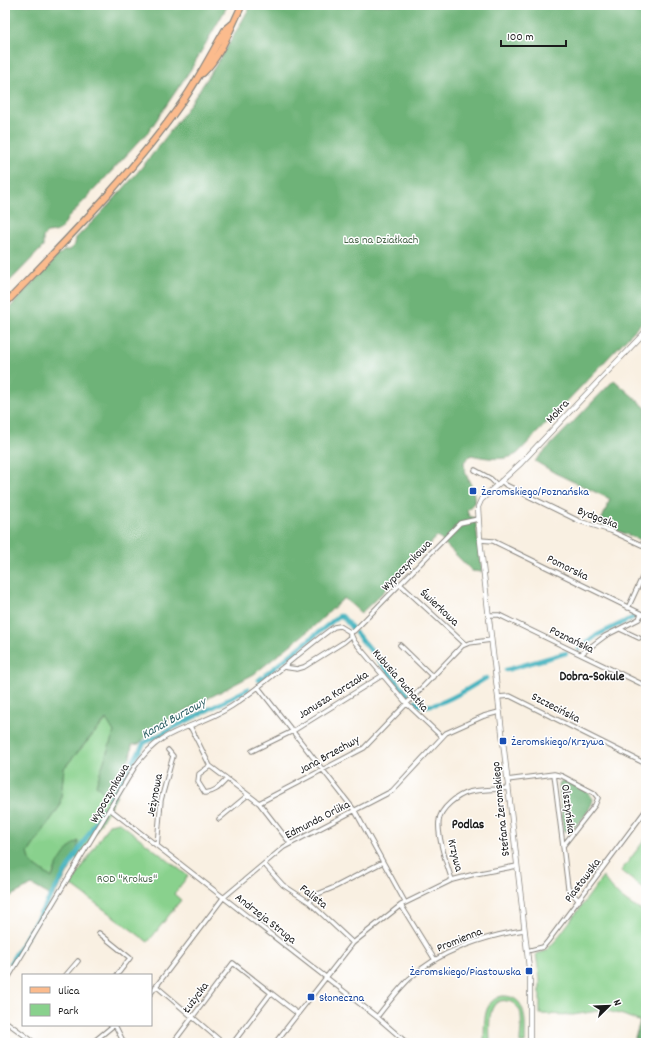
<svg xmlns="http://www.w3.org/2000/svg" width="651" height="1048" viewBox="0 0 651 1048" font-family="Dekko,sans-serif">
  <rect width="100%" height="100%" fill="#fff"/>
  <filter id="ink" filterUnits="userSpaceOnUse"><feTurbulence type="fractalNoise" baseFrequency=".025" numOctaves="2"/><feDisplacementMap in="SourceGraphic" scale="8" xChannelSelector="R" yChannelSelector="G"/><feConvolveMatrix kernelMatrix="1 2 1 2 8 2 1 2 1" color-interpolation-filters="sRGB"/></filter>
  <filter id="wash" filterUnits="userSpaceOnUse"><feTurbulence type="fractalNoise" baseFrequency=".012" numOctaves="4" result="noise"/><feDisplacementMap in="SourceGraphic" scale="16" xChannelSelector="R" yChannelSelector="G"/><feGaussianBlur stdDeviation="0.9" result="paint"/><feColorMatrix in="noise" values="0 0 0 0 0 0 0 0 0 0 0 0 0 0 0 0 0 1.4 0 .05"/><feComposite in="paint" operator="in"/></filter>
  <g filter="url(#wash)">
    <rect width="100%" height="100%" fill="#f9f0e2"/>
    <path fill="#89d18d" stroke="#527654" d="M107,719L114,732L96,785L104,793L117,796L78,860L75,854L79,847L68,850L54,871L52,878L31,863L28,853L60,806L64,768Z
      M119,822L188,876L174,894L181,900L148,942L71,885L109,824Z
      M646,838V891L621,871Z
      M603,877C617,896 625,902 646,913V1024L623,1015L604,1010L573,1015L540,1014V980L536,954L546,951L556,940Z
      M502,996C529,995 525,1025 525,1043H520C520,1034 523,1020 520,1011C518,1006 513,1002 508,1001C485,996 490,1030 490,1043H484C485,1026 481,1001 502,996Z"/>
    <path fill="#6eb378" stroke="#45684a" d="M5,5H228L191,69L149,131L67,219C62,230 59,232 47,233L43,237V247L5,286Z
      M251,5H646V318L518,453C506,462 485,458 471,455L464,462C464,480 476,485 474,503L467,510L469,516L475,518L482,572L472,571L437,536L400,576L361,613L344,598L313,627L254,674L156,726L139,744L132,745L130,758L119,771L123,775L112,795L104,793L96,785L114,732L106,719L64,768L60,806L28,853L31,863L52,878C56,865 66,848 78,841C79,859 62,882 53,897L32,885L5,899V313L57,256L65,250H70L75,244L76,238C146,171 205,90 251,5Z
      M614,380L646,408V542L600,524L610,499L555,473L535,461Z
      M565,780L588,792L593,799C593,807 574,833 565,831L563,829L559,785L561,781Z
      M640,1022L646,1024V1043H633Z"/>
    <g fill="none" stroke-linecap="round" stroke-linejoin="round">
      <path stroke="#44b3bf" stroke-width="4.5" d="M356,633L408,695
        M579,649L597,635L634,617
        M506,670L566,653
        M259,680L339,616H342L352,628
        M415,702C430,716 472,686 486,678
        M110,800L144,743L248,689
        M11,962L103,810"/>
    </g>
  </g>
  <g filter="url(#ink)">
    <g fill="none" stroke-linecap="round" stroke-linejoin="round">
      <g stroke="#8a867f" stroke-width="5.5">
        <path id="minor" d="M475,470L491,479L497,485
          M501,481L506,485L579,521L611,531L646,547
          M480,540L493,541L646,616
          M401,585L465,644
          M628,608L646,569
          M488,615H499L646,686
          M620,629L639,638
          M350,632L354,641L407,704L442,737
          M400,645L433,677
          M581,654L605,636L639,619L641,614
          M283,667L297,669L304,667L344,642L350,637V633
          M258,687L355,811L405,902
          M498,697L510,696L646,764
          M190,726L210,766L259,803L290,843
          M252,751L293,731L383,675
          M210,766L199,774L198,782L205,793C216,792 220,786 227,779
          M554,774L563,846
          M507,780L554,774L562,776L594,793L598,798L595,805L563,846L568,888L579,901
          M259,803L364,748L462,646L469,643L491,640
          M111,810L377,1017L407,1043
          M219,819L248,795
          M157,846L161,800L173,756L168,750
          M264,864L283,885L309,902L353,943
          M452,880C447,865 437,837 439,821C440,808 458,795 469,792C481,789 496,790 508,788
          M309,902L318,894L335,887L383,862
          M401,905L435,960
          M99,933L130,958L117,975
          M527,951L543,947L548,941L646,810
          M66,975L78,961
          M5,983L134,768C163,724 194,731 232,706C268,682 299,652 334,627L340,626L350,632L354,631L460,523L478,519
          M156,986L223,1043
          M151,993L223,898L284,847L392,791L446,733L484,716L499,712
          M377,1017C387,1004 397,991 409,979C439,951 484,936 524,930
          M5,1021L35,1043
          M115,1025L124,1043
          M92,1043L114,1025
          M173,1043L233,963L271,993
          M233,1043L271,993L298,1014
          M275,1043L353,943L401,905L452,880L475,874L517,866"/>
      </g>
      <g stroke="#8a867f" stroke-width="6">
        <path id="tertiary" d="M530,1043V977L480,540L478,507L481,500L521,463L646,331"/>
      </g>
      <g stroke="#8a867f" stroke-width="8">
        <path id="primary" d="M203,73C221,56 231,27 242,5
          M5,304C67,239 131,175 183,101C199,78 211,54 225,30L232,24"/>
      </g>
      <use href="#minor" stroke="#fff" stroke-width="3.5"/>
      <use href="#tertiary" stroke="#fff" stroke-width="4.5"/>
      <use href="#primary" stroke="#fbbb8d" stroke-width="5.5"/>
    </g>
  </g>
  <g fill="#1a4fb4" stroke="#fff" stroke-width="1.5">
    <rect x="469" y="487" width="8" height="8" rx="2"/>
    <rect x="499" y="737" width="8" height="8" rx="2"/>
    <rect x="525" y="967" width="8" height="8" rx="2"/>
    <rect x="307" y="993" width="8" height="8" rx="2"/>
  </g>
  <g text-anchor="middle" stroke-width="3" stroke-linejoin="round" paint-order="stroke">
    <g font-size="12" fill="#486449" stroke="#fff">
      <text x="381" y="243">Las na Działkach</text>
      <text x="127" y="882">ROD "Krokus"</text>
    </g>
    <g font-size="12" fill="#1c1c1c" stroke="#fff">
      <text transform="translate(557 411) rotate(-47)" y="4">Mokra</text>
      <text transform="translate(598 517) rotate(21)" y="4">Bydgoska</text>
      <text transform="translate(406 565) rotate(-46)" y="4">Wypoczynkowa</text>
      <text transform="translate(568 567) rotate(26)" y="4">Pomorska</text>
      <text transform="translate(440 607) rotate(43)" y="4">Świerkowa</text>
      <text transform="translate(572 639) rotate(26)" y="4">Poznańska</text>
      <text transform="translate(401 680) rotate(49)" y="4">Kubusia Puchatka</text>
      <text transform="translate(333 694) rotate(-32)" y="4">Janusza Korczaka</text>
      <text transform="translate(556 707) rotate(27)" y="4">Szczecińska</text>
      <text transform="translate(329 754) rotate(-29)" y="4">Jana Brzechwy</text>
      <text transform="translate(109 793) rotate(-60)" y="4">Wypoczynkowa</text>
      <text transform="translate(154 795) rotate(-79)" y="4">Jeżynowa</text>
      <text transform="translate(500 809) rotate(-96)" y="4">Stefana Żeromskiego</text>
      <text transform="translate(569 809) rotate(83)" y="4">Olsztyńska</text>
      <text transform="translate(317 819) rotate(-27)" y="4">Edmunda Orlika</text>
      <text transform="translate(456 855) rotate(76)" y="4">Krzywa</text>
      <text transform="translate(582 880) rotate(-53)" y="4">Piastowska</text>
      <text transform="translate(314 896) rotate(38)" y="4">Falista</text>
      <text transform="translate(266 918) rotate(38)" y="4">Andrzeja Struga</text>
      <text transform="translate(459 939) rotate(-22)" y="4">Promienna</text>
      <text transform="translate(195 997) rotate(-53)" y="4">Łużycka</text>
    </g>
    <g font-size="12" fill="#164399" stroke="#fff" text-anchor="start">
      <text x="481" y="495">Żeromskiego/Poznańska</text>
      <text x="511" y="745">Żeromskiego/Krzywa</text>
      <text x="521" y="975" text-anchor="end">Żeromskiego/Piastowska</text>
      <text x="319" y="1001">Słoneczna</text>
    </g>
    <g font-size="13" font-weight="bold" fill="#1c1c1c" stroke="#fff">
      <text x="592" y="680">Dobra-Sokule</text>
      <text x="468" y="828">Podlas</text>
    </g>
    <g font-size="13" font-style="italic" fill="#2e6065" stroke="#fff">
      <text transform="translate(173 717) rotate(-29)" y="5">Kanał Burzowy</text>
    </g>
  </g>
  <rect width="651" height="1048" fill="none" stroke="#fff" stroke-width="20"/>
  <rect x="22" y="974" width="130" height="52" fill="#ffffff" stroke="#a4a4a4"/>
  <rect x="30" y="987" width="20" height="6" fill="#fbbb8d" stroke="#a4a4a4"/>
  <text x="58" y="994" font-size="12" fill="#1c1c1c">Ulica</text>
  <rect x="30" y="1004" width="20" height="12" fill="#89d18d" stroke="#a4a4a4"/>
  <text x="58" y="1014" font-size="12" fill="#1c1c1c">Park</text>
  <g transform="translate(609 1006) rotate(67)" stroke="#ffffff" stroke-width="3" paint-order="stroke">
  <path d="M0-3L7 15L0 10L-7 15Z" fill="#1c1c1c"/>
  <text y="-6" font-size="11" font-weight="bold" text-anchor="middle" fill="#1c1c1c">N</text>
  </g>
  <path d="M501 40v6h65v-6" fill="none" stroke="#1c1c1c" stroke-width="2"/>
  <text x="507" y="40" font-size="12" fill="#1c1c1c" stroke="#ffffff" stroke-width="3" paint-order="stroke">100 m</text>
</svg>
